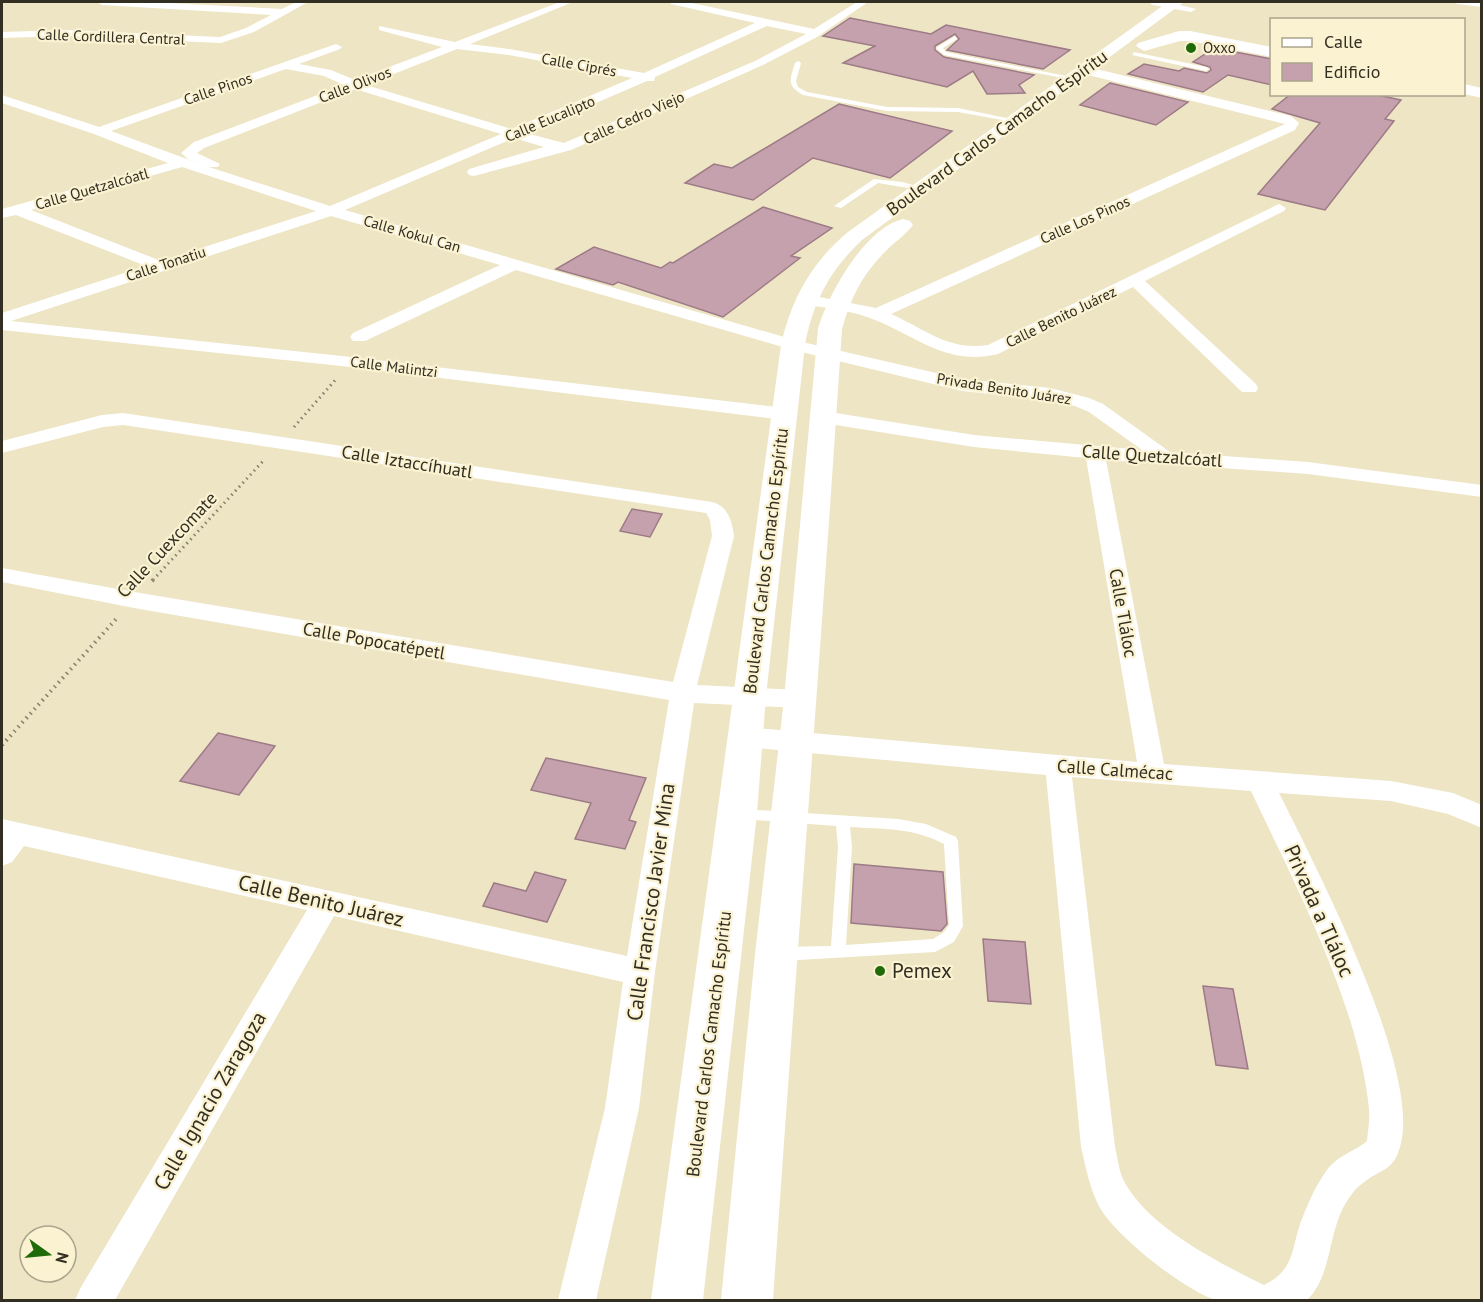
<svg xmlns="http://www.w3.org/2000/svg" width="1483" height="1302" viewBox="0 0 1483 1302" font-family="'PT Sans',sans-serif">
  <rect width="100%" height="100%" fill="#eee5c5"/>
  <path fill="#c5a1ad" stroke="#9d7b86" stroke-width="1.5" d="M850,18L931,34L946,25L1070,50L1043,69L947,50L959,39L955,34L935,46V50L944,57L1034,75L1019,85L1025,93L987,94L973,71L947,87L843,63L875,46L823,36Z
    M1214,48L1272,59V85L1228,75L1203,92L1128,74L1144,64L1179,71L1184,68L1207,73L1211,70L1210,67L1193,62Z
    M1110,83L1188,102L1156,125L1080,105Z
    M1291,94H1373L1401,100L1385,119L1394,121L1325,210L1258,194L1320,123L1272,109Z
    M839,104L952,131L890,178L813,158L753,200L685,183L714,164L732,168Z
    M763,207L832,228L791,256L800,258L723,317L618,282L613,285L556,269L594,247L661,268L670,262L673,263Z
    M632,509L662,514L650,537L620,531Z
    M218,733L275,746L239,795L180,781Z
    M546,758L646,778L629,820L636,822L625,849L575,839L591,803L531,790Z
    M854,864L943,872L947,924L941,931L851,923Z
    M535,872L566,880L547,922L483,906L494,883L526,891Z
    M983,939L1025,942L1031,1004L988,1001Z
    M1203,986L1233,989L1248,1069L1216,1065Z"/>
  <g fill="none" stroke-linecap="round" stroke-linejoin="round">
    <path stroke="#87816c" stroke-width="3" stroke-dasharray="1.5 4" stroke-linecap="butt" d="M294,427L337,378
      M153,580L265,459"/>
    <path stroke="#87816c" stroke-width="4" stroke-dasharray="1.5 4.5" stroke-linecap="butt" d="M152,581L154,579
      M2,745L118,617"/>
    <path fill="#fff" fill-rule="evenodd" d="M1455,2L1482,3V7L1457,4Z
      M955,36L957,39L943,48L946,52L1076,78L1073,80L944,55L936,48Z
      M1134,52L1206,67L1209,69L1206,71L1132,55Z
      M798,61L801,63L796,81L798,87L807,92L887,107L958,108L1016,120L1013,122L958,112L887,111L803,95C786,85 790,80 795,63Z
      M874,179L902,182L924,188L920,190L878,183L841,208L834,206Z
      M742,809L898,819L926,824L956,837L958,841L963,926L954,942L935,952L782,961L777,959L774,954L777,949L782,947L831,946L838,847L836,826L742,819L737,818L735,814L737,810ZM850,827C883,829 915,828 944,844L949,925L944,932L933,939L846,945L852,847Z"/>
    <path fill="#fff" fill-rule="evenodd" d="M97,2H150L282,9L296,2H308L254,32L221,43L65,36L2,38V32L65,30L220,37L246,28L271,15L102,5Z
      M560,2H573L470,44L509,49L644,73L755,23L671,4L670,2H687L814,29L857,2H868L817,37L763,65L571,150L474,176L469,175L467,172L469,169L544,147L514,138L345,210L798,341L962,379L1050,388L1089,398L1103,404L1170,452L1308,462L1482,485V497L1308,474L1106,460L1164,764L1391,781L1453,793L1482,805V828L1448,814L1391,801L1279,793C1315,865 1423,1072 1400,1147C1393,1172 1380,1169 1363,1183C1354,1189 1348,1199 1343,1208C1328,1237 1331,1277 1307,1300C1288,1300 1228,1302 1215,1300C1182,1288 1118,1238 1100,1208C1090,1190 1086,1168 1081,1147L1046,775L745,747L736,744L732,737L736,730L745,727L1137,762L1086,458L974,447L823,423L816,421L813,417L816,413L823,411L974,435L1142,450L1089,412L1075,406L1050,400L962,391L793,350L516,270L365,341H353L350,337L353,333L500,265L331,216L11,321L351,357L785,408L792,410L795,414L792,418L785,420L351,367L2,330V313L146,266L16,215L2,218V209L168,163L94,134L2,103V95L99,127L336,44L342,47L340,49L299,64L331,70L355,80L442,47L379,30V26L455,42ZM767,26L806,34L755,61L564,143L526,133L647,81H654L655,77ZM457,49L509,55L632,78L512,129L366,85ZM286,69L324,76L344,85L194,142L181,153L189,160L206,166L111,131ZM355,89L501,134L330,206L209,167H218L220,164L197,153L204,148ZM182,167L316,211L161,261L31,210ZM1072,777L1251,791C1295,884 1359,1005 1369,1109C1370,1119 1368,1130 1367,1141C1354,1152 1338,1155 1327,1170C1315,1186 1307,1206 1300,1224C1291,1252 1294,1270 1264,1285C1219,1263 1150,1228 1125,1183C1119,1173 1118,1159 1115,1147Z
      M1148,2H1167L1196,9L1191,12L1153,5Z
      M1084,66L1291,116L1299,123L1295,130L891,314C925,329 948,351 988,345L1279,204L1286,208L1284,211L1145,281L1256,384L1258,388L1256,392H1242L1133,287L998,354C943,367 914,333 867,317C845,309 821,308 798,303L796,299L798,295L804,294L876,308L1285,124L1080,73L1078,70Z
      M123,413L712,502C728,506 732,521 734,536L697,685L801,690L810,693L813,699L810,705L801,708L694,703L655,972L639,1108L596,1300H558L605,1108L623,982L334,916L115,1300H75L81,1287L307,910L24,846L12,862L2,866V819L627,956L669,700L134,608L2,582V568L134,592L673,682L712,536L710,520L706,513L123,425L103,427L2,453V441L102,415Z"/>
    <path fill="#fff" fill-rule="evenodd" d="M1179,31H1190L1272,47V57L1190,41H1180L1144,51L1136,46L1138,43Z
      M1464,84L1482,88V98L1464,94Z"/>
    <path fill="#fff" fill-rule="evenodd" d="M1168,2H1184L862,240C830,270 813,302 805,345L766,696L757,813L703,1300H651L781,345C791,299 812,262 848,232Z
      M903,219L910,221L913,225C906,235 894,242 886,251C863,273 850,299 842,329C821,653 795,976 773,1300H721L755,954L784,699L818,329C828,294 865,228 903,219Z"/>
  </g>
  <g fill="#1f6b0a" stroke="#fbf2d2" stroke-width="2">
    <circle cx="1191" cy="48" r="6"/>
    <circle cx="880" cy="971" r="6"/>
  </g>
  <g text-anchor="middle" stroke-width="4.5" stroke-linejoin="round" paint-order="stroke">
    <g font-size="15" fill="#322e22" stroke="#fbf2d2">
      <text transform="translate(111 37) rotate(2)" y="5">Calle Cordillera Central</text>
      <text transform="translate(579 65) rotate(10)" y="5">Calle Ciprés</text>
      <text transform="translate(355 85) rotate(-21)" y="5">Calle Olivos</text>
      <text transform="translate(218 89) rotate(-19)" y="5">Calle Pinos</text>
      <text transform="translate(634 118) rotate(-24)" y="5">Calle Cedro Viejo</text>
      <text transform="translate(550 119) rotate(-23)" y="5">Calle Eucalipto</text>
      <text transform="translate(92 189) rotate(-16)" y="5">Calle Quetzalcóatl</text>
      <text transform="translate(1085 220) rotate(-24)" y="5">Calle Los Pinos</text>
      <text transform="translate(412 234) rotate(16)" y="5">Calle Kokul Can</text>
      <text transform="translate(166 264) rotate(-18)" y="5">Calle Tonatiu</text>
      <text transform="translate(1061 317) rotate(-26)" y="5">Calle Benito Juárez</text>
      <text transform="translate(394 367) rotate(7)" y="5">Calle Malintzi</text>
      <text transform="translate(1004 389) rotate(9)" y="5">Privada Benito Juárez</text>
    </g>
    <g font-size="15" fill="#322e22" stroke="#fbf2d2" text-anchor="start">
      <text x="1203" y="53">Oxxo</text>
    </g>
    <g font-size="18" fill="#322e22" stroke="#fbf2d2">
      <text transform="translate(997 133) rotate(-36)" y="6">Boulevard Carlos Camacho Espíritu</text>
      <text transform="translate(1152 456) rotate(4)" y="6">Calle Quetzalcóatl</text>
      <text transform="translate(407 462) rotate(9)" y="6">Calle Iztaccíhuatl</text>
      <text transform="translate(167 545) rotate(-47)" y="6">Calle Cuexcomate</text>
      <text transform="translate(766 561) rotate(-83)" y="6">Boulevard Carlos Camacho Espíritu</text>
      <text transform="translate(1123 613) rotate(80)" y="6">Calle Tláloc</text>
      <text transform="translate(374 641) rotate(10)" y="6">Calle Popocatépetl</text>
      <text transform="translate(1115 770) rotate(4)" y="6">Calle Calmécac</text>
      <text transform="translate(709 1044) rotate(-83)" y="6">Boulevard Carlos Camacho Espíritu</text>
    </g>
    <g font-size="21" fill="#322e22" stroke="#fbf2d2">
      <text transform="translate(321 901) rotate(13)" y="7">Calle Benito Juárez</text>
      <text transform="translate(651 902) rotate(-82)" y="7">Calle Francisco Javier Mina</text>
      <text transform="translate(1319 911) rotate(66)" y="7">Privada a Tláloc</text>
      <text transform="translate(210 1101) rotate(-60)" y="7">Calle Ignacio Zaragoza</text>
    </g>
    <g font-size="21" fill="#322e22" stroke="#fbf2d2" text-anchor="start">
      <text x="892" y="978">Pemex</text>
    </g>
  </g>
  <rect width="1483" height="1302" fill="none" stroke="#322e22" stroke-width="6"/>
  <rect x="1270" y="18" width="195" height="78" fill="#fbf2d2" stroke="#aba48c" stroke-width="1.5"/>
  <rect x="1282" y="38" width="30" height="9" fill="#ffffff" stroke="#aba48c" stroke-width="1.5"/>
  <text x="1324" y="48" font-size="18" fill="#322e22">Calle</text>
  <rect x="1282" y="63" width="30" height="18" fill="#c5a1ad" stroke="#aba48c" stroke-width="1.5"/>
  <text x="1324" y="78" font-size="18" fill="#322e22">Edificio</text>
  <g transform="translate(48 1254) rotate(105)"><circle r="28" fill="#fbf2d2" stroke="#aba48c" stroke-width="1.5"/>
  <path d="M0-4.5L10 22L0 15L-10 22Z" fill="#1f6b0a"/>
  <text y="-9" font-size="16" font-weight="bold" text-anchor="middle" fill="#322e22">N</text>
  </g>
</svg>
